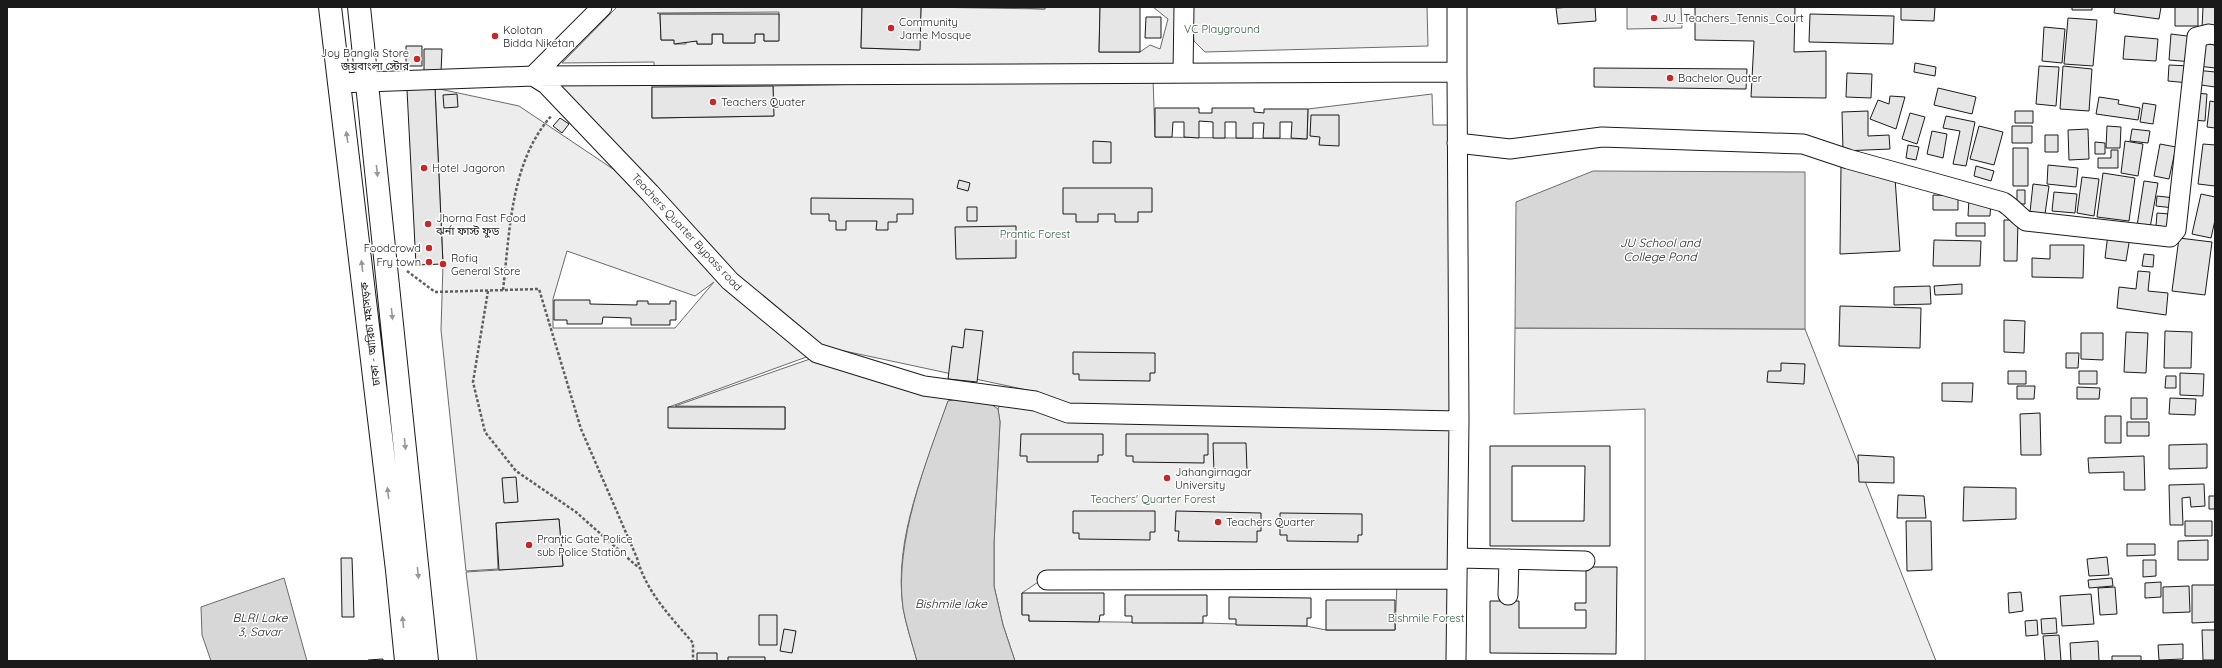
<svg xmlns="http://www.w3.org/2000/svg" width="2222" height="668" viewBox="0 0 2222 668" font-family="Quicksand,'Noto Sans Bengali',sans-serif">
  <rect width="100%" height="100%" fill="#fff"/>
  <path fill="#ededed" stroke="#6a6a6a" fill-rule="evenodd" d="M617,7H862L861,48L919,50L921,7L1045,9V7H1100L1099,52H1140L1150,45L1160,49L1168,19L1153,7H1184L1183,66L654,69V62L562,63ZM779,12L778,41H764V34H755L754,43H723V34H712V44H697V41H686V44H675L674,40H661L660,14L657,13Z
    M1191,7H1427L1428,46L1205,52L1194,41Z
    M1627,7H1681L1682,28L1627,29Z
    M652,78V118L773,116V86L1153,78L1155,137L1307,139L1308,109L1432,94L1433,125H1451L1456,416L1086,414L1041,393L821,346L734,273L545,79Z
    M435,88L519,106L619,173L716,280L812,355L669,407V428L785,429V407L675,406L810,359L958,399L948,401C926,467 893,537 903,608C906,625 912,643 917,661H477L466,572L563,566L559,519L496,523L498,569L466,571L441,330L443,264ZM567,251L695,296L714,282L675,328H553V299Z
    M1515,328L1805,329L1936,661H1645V409L1514,414Z
    M1003,397L1068,413L1458,423L1454,576H1047L1022,593V614L1029,615V621L1203,623L1306,626L1326,630H1395L1397,583L1457,579L1456,661H1015L1003,625L994,586V544L1000,422L998,409Z"/>
  <path fill="#d7d7d7" stroke="#6a6a6a" d="M991,7H1045V9Z
    M1593,171L1805,172V329L1515,328L1516,202Z
    M958,399L991,404L998,409L1000,422L994,544V586L1003,625L1015,661H917C912,643 906,625 903,608C894,542 926,462 948,401Z
    M284,578L307,661H211L202,635L201,607Z"/>
  <path fill="#e6e6e6" stroke="#1a1a1a" fill-rule="evenodd" d="M862,7H921L920,50L861,48Z
    M1100,7H1140V52H1099Z
    M1572,7H1595L1596,21L1558,24L1556,8Z
    M1695,7H1795L1794,52L1826,51V98L1751,97L1754,41L1695,40Z
    M1901,7H1935L1934,21L1901,20Z
    M2072,7H2092V10H2072Z
    M2115,7H2161L2159,19L2114,13Z
    M2175,7H2198V26H2175Z
    M2203,7H2215V29L2202,28Z
    M660,14H779V41H764V34H755V43H723V34H712V44H697V41L674,44V40H661Z
    M1810,14L1894,16L1893,44L1809,42Z
    M1146,17H1161V38H1145Z
    M2068,18L2097,20L2093,66L2064,64Z
    M2044,27L2065,29L2062,63L2042,61Z
    M2171,34L2195,37L2193,62L2169,60Z
    M2125,36L2158,39L2156,61L2123,59Z
    M2201,43L2215,45V68L2198,66Z
    M406,46H422V66H406Z
    M424,49H442L441,73L424,72Z
    M1915,63L1936,67L1935,76L1914,72Z
    M2169,65L2190,66L2189,83L2168,81Z
    M2039,66L2059,67L2056,106L2036,104Z
    M2063,66L2092,69L2089,111L2060,109Z
    M1594,68L1747,69L1746,89L1594,87Z
    M2196,70L2215,72V87L2194,84Z
    M1847,73L1872,74L1871,98L1846,97Z
    M773,86L774,116L652,118V87Z
    M435,88L443,264L416,265L407,90Z
    M1938,88L1976,97L1972,114L1934,105Z
    M2194,93L2207,94L2205,121L2192,120Z
    M457,94L458,107L444,108L443,95Z
    M1890,96L1905,97L1896,129L1870,119L1878,100L1889,104Z
    M2099,97L2119,100L2118,104L2140,108L2138,120L2096,114Z
    M2210,101L2215,102V128L2207,127Z
    M2143,103L2156,105L2153,124L2140,122Z
    M1155,108H1199V113H1212V108H1254V112L1264,113V109H1308L1307,139L1291,138L1292,122H1280V138H1263L1264,123H1253V138H1236V122H1225V138H1213V122L1199,121V138L1184,137V122H1173L1172,137H1155Z
    M1868,111V136L1889,135L1890,149L1843,151L1842,112Z
    M2015,111H2033V123H2015Z
    M1910,113L1925,117L1917,144L1902,139Z
    M1311,115H1339V146L1319,145L1320,137L1310,136Z
    M1946,116L1975,122L1966,166L1953,164L1960,131L1943,128Z
    M560,118L569,124L562,133L553,126Z
    M1979,126L2003,132L1994,165L1970,159Z
    M2012,126H2032V143H2012Z
    M2107,126L2121,127L2120,148H2106Z
    M2088,129L2089,159L2069,160L2068,130Z
    M2132,129L2150,131L2148,143L2130,141Z
    M1932,131L1947,134L1943,158L1927,154Z
    M2045,135H2058V152H2045Z
    M1093,141L1111,142V163H1093Z
    M2125,141L2143,144L2138,176L2121,173Z
    M2095,142L2105,143V154H2095Z
    M2160,144L2176,147L2169,179L2154,176Z
    M2203,144L2215,145V186L2198,184Z
    M1908,145L1919,147L1916,160L1906,158Z
    M2013,148H2028V186H2013Z
    M2111,150H2118V168H2098V158H2111Z
    M1894,163L1900,251L1840,254L1841,165Z
    M2048,165L2078,168L2076,187L2047,184Z
    M1976,166L1994,171L1991,181L1974,176Z
    M2103,173L2135,178L2129,221L2097,217Z
    M2082,177L2099,179L2094,216L2077,213Z
    M959,180L970,183L968,191L957,188Z
    M2144,181L2158,183L2150,228L2137,226Z
    M2033,184L2049,186L2045,214L2030,212Z
    M1063,188H1152V212H1138V222H1115V214H1098V222H1076V214H1063Z
    M2017,190H2025V204H2017Z
    M2054,192L2077,194L2075,213L2052,211Z
    M2201,194L2215,197V220L2211,238L2192,234Z
    M1933,195L1958,196V210H1933Z
    M2157,196L2175,198L2174,208L2156,206Z
    M811,198L913,199V214H897V222H888V230H876L877,221H846V230H836V221H829V214H811Z
    M1969,199H1991L1990,216H1968Z
    M967,207H977V221H967Z
    M2157,213L2170,214L2169,227L2156,226Z
    M2004,220H2018L2017,261H2004Z
    M1956,223H1985V236H1956Z
    M1016,226V258L956,259L955,227Z
    M2108,234L2130,237L2126,261L2105,258Z
    M2179,238L2212,242L2205,295L2172,291Z
    M1934,240L1981,241L1980,266H1933Z
    M2050,245H2084L2083,278L2032,277V258L2050,259Z
    M2144,254L2154,255L2153,267L2142,266Z
    M2138,271L2150,272L2148,291L2168,293L2166,315L2117,308L2119,287L2136,289Z
    M1962,284V294L1935,295L1934,286Z
    M1930,286L1931,304L1894,305V287Z
    M554,300H590V304L637,305V301H648V304H670V301H676V320H670V325H631V318L603,317L602,324H567V320H554Z
    M1840,306L1921,308L1920,348L1839,346Z
    M2004,320L2025,321L2024,353L2004,352Z
    M965,329L983,331L977,382L948,379L952,346L963,348Z
    M2165,331L2192,332L2191,368H2164Z
    M2126,332L2148,333L2146,373L2124,372Z
    M2081,333H2103V360L2081,359Z
    M1073,352L1155,353V373H1150V381L1079,380V374H1073Z
    M2066,353H2079L2078,368H2066Z
    M1781,363L1805,364L1804,384L1767,382L1768,371H1781Z
    M2008,371H2026V384H2008Z
    M2079,371H2097V384H2079Z
    M2180,373L2204,374L2203,396L2180,395Z
    M2166,376H2176V388H2165Z
    M1942,383H1973L1972,402L1942,401Z
    M2017,386H2035L2034,399H2017Z
    M2077,387L2100,388L2099,399H2077Z
    M2131,398H2147V419H2131Z
    M2170,398L2196,399L2195,415L2169,414Z
    M668,407H785V429L668,428Z
    M2040,413L2041,455H2021L2020,414Z
    M2105,416H2121V443H2105Z
    M2127,422H2149V436H2127Z
    M1021,434H1103V455H1098V462H1027V456H1020Z
    M1126,434H1208V455H1204V463L1133,462V456H1126Z
    M1213,443H1246L1247,471L1214,472Z
    M2207,444V468L2169,469V445Z
    M1490,446H1610V546H1490ZM1512,466H1585L1584,521H1512Z
    M1858,455L1894,457V483L1859,482Z
    M2144,456L2145,490H2124V472L2089,473L2088,458Z
    M516,477L518,502L504,503L502,478Z
    M2204,484L2205,506L2191,507L2190,497L2182,498L2183,525H2170L2169,485Z
    M1964,487L2016,488V519L1963,521Z
    M1898,495L1924,496L1926,518H1897Z
    M2209,496H2215V509H2209Z
    M1073,511H1155V532H1150V540L1079,539V533H1073Z
    M1176,511L1261,513V531H1257V542L1178,541L1179,531H1175Z
    M1280,513L1362,514V535H1358V542L1287,541V535H1280Z
    M559,519L563,566L499,570L496,523Z
    M1906,521H1931L1932,570L1907,571Z
    M2185,521H2212V536H2185Z
    M2208,540V560H2178V541Z
    M2127,544H2155V555L2127,556Z
    M2107,557L2109,575L2089,576L2087,559Z
    M341,558H352L354,617H342Z
    M2143,560H2156V576L2143,577Z
    M1586,567H1617L1616,654L1490,653V601H1519V628H1586V610H1575V603H1586Z
    M2112,578L2113,586L2089,588L2088,580Z
    M2161,582V597L2145,598V583Z
    M2192,585H2215V622L2192,623Z
    M2189,586L2190,612L2163,613V587Z
    M2115,587L2117,614L2100,615L2098,588Z
    M2021,592L2023,611L2009,613L2008,593Z
    M1022,593H1104V615H1100L1099,622L1029,621V615H1022Z
    M2091,594L2094,624L2062,626L2060,596Z
    M1125,595H1207V616H1203V623H1132V616H1125Z
    M1229,597L1311,598V618H1307V626L1236,625V619H1229Z
    M1326,600H1395V630H1326Z
    M759,615H777V645H759Z
    M2056,618L2057,633L2042,634L2041,619Z
    M2037,620L2038,635L2026,636L2025,621Z
    M784,629L796,631L792,653L780,651Z
    M2202,630H2215V660H2203Z
    M2059,635L2061,661H2045L2043,636Z
    M2098,641L2099,661H2071L2070,643Z
    M2183,644V659L2159,660L2158,645Z
    M697,653H717V661H697Z
    M2112,656H2141V661H2112Z
    M728,657H765V661H728Z
    M383,659V661H368V660Z"/>
  <g fill="none" stroke-linecap="round" stroke-linejoin="round">
    <g stroke="#1a1a1a" stroke-width="21">
      <path id="minor" d="M1183,73L1184,7
        M533,76L546,84L650,193L730,281L817,353L924,386L1035,401L1068,413L1459,421
        M533,76L1457,72V7
        M338,83L533,76L602,7
        M1457,143L1510,149L1602,137L1803,144L1848,159L2003,202C2012,207 2017,215 2026,221L2170,237L2176,230L2197,37L2209,34L2215,35
        M1458,558L1585,561
        M1047,580L1457,579
        M1508,595L1509,559
        M1456,661L1459,421L1457,72"/>
    </g>
    <g stroke="#1a1a1a" stroke-width="24">
      <path id="highway" d="M330,7L397,570L406,661
        M359,7L427,661"/>
    </g>
    <path stroke="#5f5f5f" stroke-width="2.5" stroke-dasharray="3 2" stroke-linecap="butt" d="M407,271L435,292L539,289L581,429L637,558C646,592 671,617 693,643V661
      M503,290C510,231 510,162 552,115
      M488,291L473,382L485,432L516,471L576,512L639,568"/>
    <use href="#minor" stroke="#fff" stroke-width="19"/>
    <use href="#highway" stroke="#fff" stroke-width="22"/>
  </g>
  <defs><path id="oneway-solid" d="M-6-.8H1V-3.2L6.5 0L1 3.2V.8H-6Z"/></defs>
  <g fill="#989898">
    <use href="#oneway-solid" transform="translate(347 137) rotate(-98)"/>
    <use href="#oneway-solid" transform="translate(377 171) rotate(84)"/>
    <use href="#oneway-solid" transform="translate(362 266) rotate(-97)"/>
    <use href="#oneway-solid" transform="translate(392 314) rotate(84)"/>
    <use href="#oneway-solid" transform="translate(405 444) rotate(84)"/>
    <use href="#oneway-solid" transform="translate(388 493) rotate(-97)"/>
    <use href="#oneway-solid" transform="translate(418 573) rotate(84)"/>
    <use href="#oneway-solid" transform="translate(403 622) rotate(-96)"/>
  </g>
  <g fill="#c62828" stroke="#fff" stroke-width="1.5">
    <circle cx="1654" cy="18" r="4"/>
    <circle cx="891" cy="28" r="4"/>
    <circle cx="495" cy="36" r="4"/>
    <circle cx="417" cy="59" r="4"/>
    <circle cx="1670" cy="78" r="4"/>
    <circle cx="713" cy="102" r="4"/>
    <circle cx="424" cy="168" r="4"/>
    <circle cx="428" cy="224" r="4"/>
    <circle cx="429" cy="248" r="4"/>
    <circle cx="429" cy="262" r="4"/>
    <circle cx="443" cy="264" r="4"/>
    <circle cx="1167" cy="478" r="4"/>
    <circle cx="1218" cy="522" r="4"/>
    <circle cx="529" cy="545" r="4"/>
  </g>
  <g text-anchor="middle" stroke-width="3" stroke-linejoin="round" paint-order="stroke">
    <g font-size="11" fill="#1a1a1a" stroke="#fff" text-anchor="start">
      <text x="1662" y="22">JU_Teachers_Tennis_Court</text>
      <text x="899" y="26">Community<tspan x="899" dy="13">Jame Mosque</tspan></text>
      <text x="503" y="34">Kolotan<tspan x="503" dy="13">Bidda Niketan</tspan></text>
      <text x="409" y="57" text-anchor="end">Joy Bangla Store<tspan x="409" dy="13">জয়বাংলা স্টোর</tspan></text>
      <text x="1678" y="82">Bachelor Quater</text>
      <text x="721" y="106">Teachers Quater</text>
      <text x="432" y="172">Hotel Jagoron</text>
      <text x="436" y="222">Jhorna Fast Food<tspan x="436" dy="13">ঝর্না ফাস্ট ফুড</tspan></text>
      <text x="421" y="252" text-anchor="end">Foodcrowd</text>
      <text x="451" y="262">Rofiq<tspan x="451" dy="13">General Store</tspan></text>
      <text x="421" y="266" text-anchor="end">Fry town</text>
      <text x="1175" y="476">Jahangirnagar<tspan x="1175" dy="13">University</tspan></text>
      <text x="1226" y="526">Teachers Quarter</text>
      <text x="537" y="543">Prantic Gate Police<tspan x="537" dy="13">sub Police Station</tspan></text>
    </g>
    <g font-size="11" fill="#2b5a34" stroke="#fff">
      <text x="1222" y="33">VC Playground</text>
      <text x="1035" y="238">Prantic Forest</text>
      <text x="1153" y="503">Teachers' Quarter Forest</text>
      <text x="1426" y="622">Bishmile Forest</text>
    </g>
    <g font-size="11" fill="#1a1a1a" stroke="#fff">
      <text transform="translate(687 232) rotate(47)" y="4">Teachers Quarter Bypass road</text>
      <text transform="translate(370 334) rotate(-97)" y="4">ঢাকা - আরিচা মহাসড়ক</text>
    </g>
    <g font-size="12" font-style="italic" fill="#1a1a1a" stroke="#fff">
      <text x="1660" y="247">JU School and<tspan x="1660" dy="14">College Pond</tspan></text>
      <text x="951" y="608">Bishmile lake</text>
      <text x="260" y="622">BLRI Lake<tspan x="260" dy="14">3, Savar</tspan></text>
    </g>
  </g>
  <rect width="2222" height="668" fill="none" stroke="#1a1a1a" stroke-width="16"/>
</svg>
